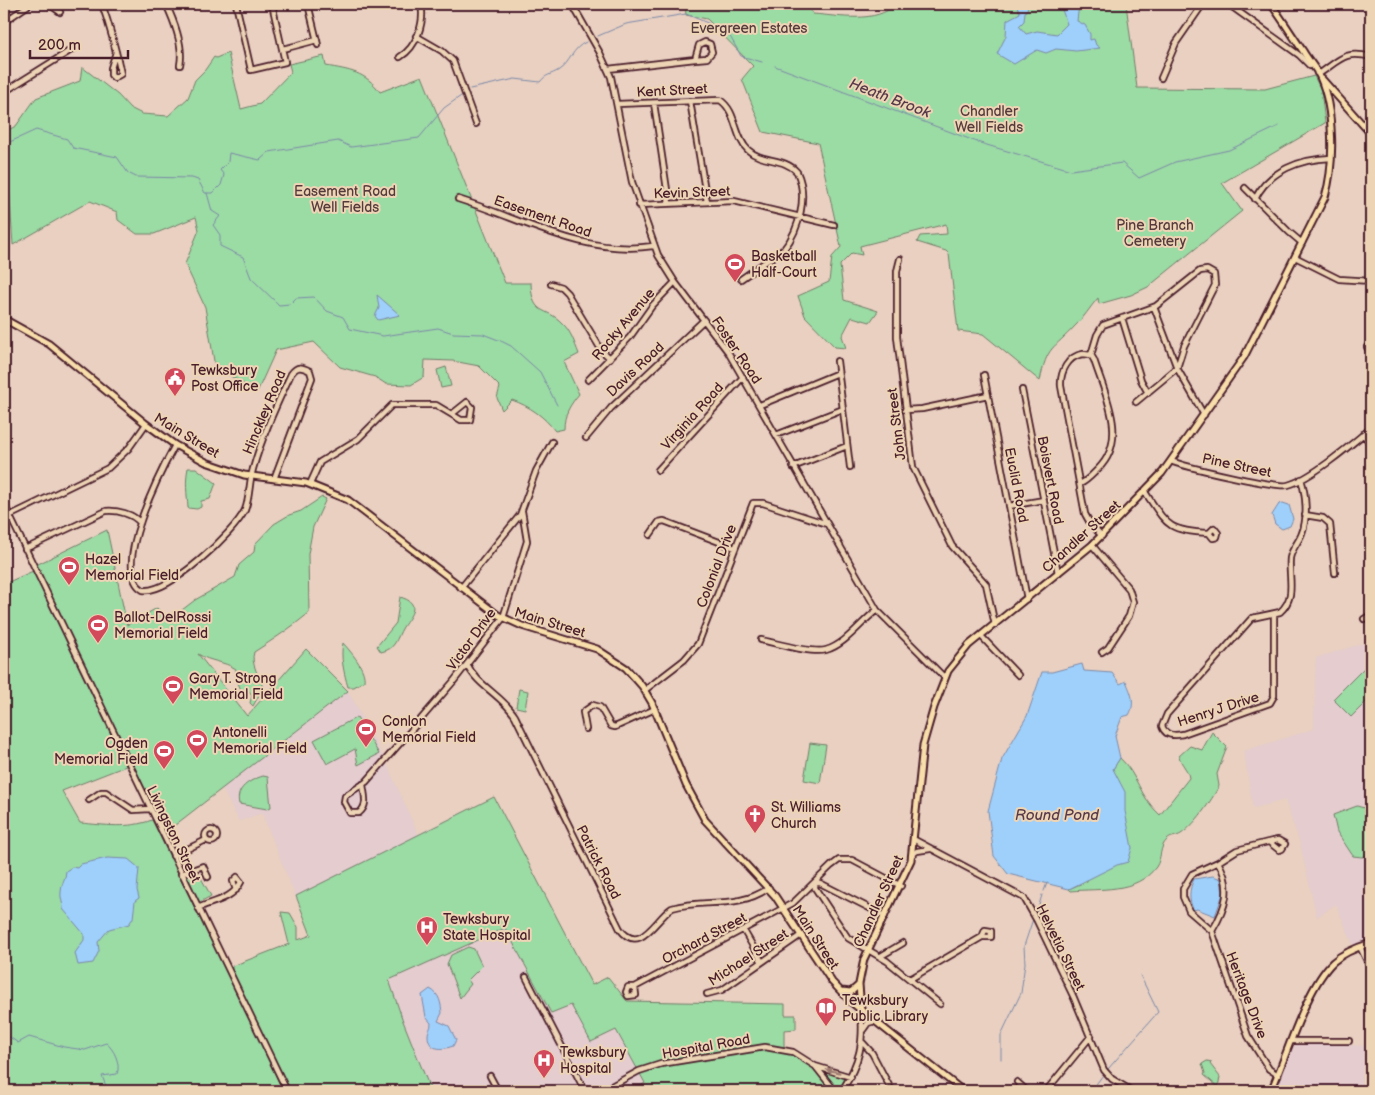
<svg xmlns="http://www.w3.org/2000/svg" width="1375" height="1095" viewBox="0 0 1375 1095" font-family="'Balsamiq Sans',sans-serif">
  <rect width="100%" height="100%" fill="#e9d0c1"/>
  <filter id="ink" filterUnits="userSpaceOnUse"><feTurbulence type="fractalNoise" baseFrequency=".02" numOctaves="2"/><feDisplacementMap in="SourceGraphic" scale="10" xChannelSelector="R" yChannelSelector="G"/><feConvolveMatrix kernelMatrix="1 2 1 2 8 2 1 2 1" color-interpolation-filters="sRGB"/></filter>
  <g filter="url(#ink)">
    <path fill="#e4cccf" d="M1371,641V886L1362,890L1371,913V939L1353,945L1336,904L1317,917L1300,843L1285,800L1253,808L1244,751L1314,729L1316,658Z
      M348,691L384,758L418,834L494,797L592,985L608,977L627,1001L785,1004L784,1046L817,1064L838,1091H291L230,967L311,935L262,813L239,821L222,788Z
      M1295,1044L1371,1046V1091H1275Z"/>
    <path fill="#9bdba4" stroke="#727d68" d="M685,4H805L813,14C840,16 876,24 896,4H1126L1137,88L1265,89L1314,76L1321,90L1325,123L1222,183L1242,211L1148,287L1131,295L1099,304L1098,298C1090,307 1084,318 1075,326C1053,350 1047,345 1040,381L983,334L958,331L949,254L946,251L917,242L920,236L947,234L946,224L860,246L862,255L852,253L840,265L844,300L878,311L870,322L852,317L842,336L846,348L835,347L805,316L798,296L829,282L832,257L841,247L818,143L763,132L742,79L753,66L707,19L686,15Z
      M228,53L241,109L260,104L291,72L289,64L324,56L326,66C349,70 366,72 380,92L422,76L505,283H531C532,317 546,306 562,323C571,331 574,342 579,354L564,362L579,394C570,405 564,414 564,429L555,431C544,416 529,406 512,400L502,410L497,398L500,387L479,366L453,361L425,360L424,377L411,385L386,384L375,377L340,367L314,342L276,350L258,390L251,388L215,367L205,307L185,264L199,230L196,217L154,234H137L118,220L117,212L90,201L13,245L9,185L4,184V132L16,126L36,98L80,81L82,67L118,95L130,108L142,114L168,116L188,98L195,80L205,70L214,57L216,58Z
      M446,367L451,386L441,388L437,370Z
      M188,468H196L216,483L210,499L201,501V507L197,509L188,508C187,493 185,482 188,468Z
      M322,497L326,499L313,527L308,554L309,613C292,627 273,640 254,652C250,664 260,677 263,688L253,706L250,703L252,695L249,691L241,690C238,683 235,677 236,669C224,661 210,662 198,654L247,716L306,649L348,691L166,832L36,565L107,530L127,625L157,608L169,620L195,600L235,577L239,565L254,552L255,544L274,524L289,515L301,511Z
      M33,571L126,766L62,791L80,823C105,825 128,829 152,820L206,931L217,949L283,1091H4V584Z
      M400,597C422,603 411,615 403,627C396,639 396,649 381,652L377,646L396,623Z
      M343,643C351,652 366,669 364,681L354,687H348C344,673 340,657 343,643Z
      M1371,661V697L1351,717L1333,699Z
      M519,689L528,691L525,709L516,707Z
      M357,717L379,754L358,765L355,749L327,764L314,740Z
      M1212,732L1227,747L1217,774L1219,786C1212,800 1194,826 1181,834C1176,837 1171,836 1167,840C1159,847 1162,858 1156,867C1136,894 1099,888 1071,891L1069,889L1087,881L1113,769L1120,758C1138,775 1139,796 1160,815L1189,778C1188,769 1181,765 1179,756L1190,746L1202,750Z
      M810,743L826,745L820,783L804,780Z
      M263,776L268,777L271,807L267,809L239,804C235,788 250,780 263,776Z
      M494,797L592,985L608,977L627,1001L785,1004V1015H796V1029L784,1030V1046L817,1064L849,1073L838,1091H640L638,1088L645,1083L616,1030L591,1042L571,1005L551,1013L505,928L389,980L403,1021L431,1091H291L258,1029L230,967L289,944L281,912L290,913L298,927V940L311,935L296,896Z
      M1357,806L1371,810V854L1362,857L1353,856L1337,832L1333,815Z
      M196,869L211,896L198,903L185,875Z
      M468,947L474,949L482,966L468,980L471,984L460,998L447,964L451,955Z
      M1207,1061L1212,1062L1210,1064L1220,1077L1218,1087L1204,1075L1205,1073L1202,1064Z"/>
    <path fill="#9ed0fb" stroke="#7c89a8" d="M1016,4H1025L1028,8L1025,12L1024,21L1019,26L1026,34L1037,31L1057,34L1067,24L1060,4H1079L1077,21L1085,25L1090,34V40L1094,39L1096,45L1100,48L1076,51L1056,49L1046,53L1037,50L1014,64L997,54L1006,36L1007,20L1020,13Z
      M377,295L400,315L378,320L375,316L379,308Z
      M1283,503L1289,505L1293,519L1290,526L1282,529L1275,524L1272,515L1279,504Z
      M1082,664L1084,671L1112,673L1120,684L1126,681C1131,693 1136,703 1129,715L1122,717L1115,736L1120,758L1113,769L1125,792V811L1132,848L1128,862L1117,865L1069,889L1008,874L994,856L988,811L1002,759L1027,716L1042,672H1052Z
      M107,858L128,859L139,868L137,890L139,898L135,901L133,918L129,924L109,929L98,942L99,951L93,963L78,965L75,953L84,940V934L63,909C63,903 60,897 61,892C61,884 66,878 66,871L72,867L77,868L81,864Z
      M1213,876L1221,879L1223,894L1215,916L1197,909L1194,910C1188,901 1189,889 1194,879Z
      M430,989C440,994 441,1004 442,1013L438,1021L449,1026L456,1040L453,1046C443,1050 428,1051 428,1035C428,1030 431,1029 431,1023L426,1017L422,995Z"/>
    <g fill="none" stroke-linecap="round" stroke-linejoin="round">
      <path stroke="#7c89a8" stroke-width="1" d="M598,36L626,24L686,14L727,31L741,56L762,62
        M775,66L980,143L1071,170L1122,163L1139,178L1175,162L1229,150L1279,126
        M470,89L515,79L540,82C546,74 551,75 559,70C571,62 572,48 586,42
        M4,143L12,141L36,130L67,139L73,148L117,157L128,173L136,177L192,178L198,180L205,193H213L221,185L224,175L220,170L228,162L229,153L260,160L269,152L338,141L351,147L419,138L444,108L461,96
        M207,193L212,211L220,216L213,225L220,235V246L243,257L251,278L279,305L290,304L296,298L314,297L327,311L343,317L350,329L383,336L438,328L453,333L483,334L501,341L511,346L540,372L557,405
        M1044,891L1047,883
        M1037,912L1042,895
        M4,1005V1009
        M4,1015L7,1035L18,1043L29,1037L64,1047L85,1050L106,1043C114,1049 121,1064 117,1074L102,1076L108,1091
        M1001,1059V1035L1021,993L1025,963L1024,946L1033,919
        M1108,1069L1158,1012L1140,975
        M1091,1091L1103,1075"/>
      <g stroke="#4a1f2b" stroke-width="8">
        <path id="minor" d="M49,4L60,12
          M102,4C110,27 116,50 121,74L114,78L111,75V68L116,52
          M166,4C174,21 184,46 180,65
          M236,4L251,70L285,62L272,4
          M308,4L318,45
          M572,4L600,53L611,77L632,182L658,255L675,282L728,352L877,610L945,678
          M1228,4L1299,55L1310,66
          M4,22L30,4
          M416,36L442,51L453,61L476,124
          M283,49L317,40
          M400,57C417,47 425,22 421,4
          M608,69L695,59L707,58L712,52L710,44L705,42L699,45L695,59
          M1317,73L1319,74C1340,60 1344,50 1371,57
          M1161,78L1176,43L1203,4
          M4,92L76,47
          M690,101L707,202
          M654,103L669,203
          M617,104L720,100C737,111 734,137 748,150C762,163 784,157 797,172C808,195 800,229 784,249L741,279
          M1245,188L1289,232L1302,243
          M458,199C523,219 583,256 653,246
          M1255,199C1269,170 1301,159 1331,158
          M639,205L734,201L834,225
          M1295,257L1339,279L1371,281
          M900,259L897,271V337L913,467L952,546L986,584L995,625
          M551,284L561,287L567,293L602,351L610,358
          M1154,307L1177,368L1204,415
          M1122,318L1141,380L1148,393
          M1371,342L1367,347L1371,353
          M1091,355L1097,335L1103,325L1156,306L1200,271L1207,270L1214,274L1215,285L1184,346L1177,368L1136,402
          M837,361L850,467
          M984,375L1027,599
          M588,380L630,337L652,306L675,282
          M1022,390L1058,573
          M760,405L838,373
          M905,410L922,409L988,395
          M1363,434L1371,444
          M776,435L843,409
          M586,438L611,408L704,320
          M175,445C162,469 109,570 143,590C169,594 234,533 245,510C250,497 249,482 253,469C262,436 277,404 291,374C297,365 302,367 310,371L312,378L274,479
          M1171,461C1185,467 1277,488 1288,485C1311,479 1352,444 1371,428
          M793,467L847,446
          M658,470L743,377
          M310,484L320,462L358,439L392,405H436L461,420H470L472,407L467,402L452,414
          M1080,484C1087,481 1092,475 1098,469C1129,439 1105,395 1094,360L1091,355L1083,354C1068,356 1060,372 1061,386L1085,514L1090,523L1102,536
          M1145,492C1167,525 1167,531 1209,533L1213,538L1217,537L1218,533L1214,528L1209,533
          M4,504L287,1091
          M1009,506L1044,500
          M1305,515L1323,518L1330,524L1335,573
          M9,516L108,468L129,448L146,424
          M650,535L659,522L664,521L735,548
          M1092,545L1129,589L1133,602L1129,616L1108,648L1102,652
          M25,549L106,511C117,510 134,514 140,523
          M461,588L520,515L536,471L552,442
          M1274,614V696L1270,703L1183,734C1174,736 1165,736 1162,726L1167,714L1252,618L1280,612C1297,597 1288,578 1290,558C1292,548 1299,542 1302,533C1308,518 1306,495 1301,479
          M1364,619L1371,615
          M981,636L1018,675
          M761,640C776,643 812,654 826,650C845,645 861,622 877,610
          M467,664C477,686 502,695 515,716L620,929C640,956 656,918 672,908C706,898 736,910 769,888
          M645,690L684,660L698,644L753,503H763L827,524
          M586,729L583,712L593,705L600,707L611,726L615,727L655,709
          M363,784C364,795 369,805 359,813H350L344,802L345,796L366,782L408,734L453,682L503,618L527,541L522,511
          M89,800L101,792H106L133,810L150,809
          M205 836a6 6 0 1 1 12 0a6 6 0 1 1-12 0Z
          M915,840L1024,898L1037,921L1074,998L1104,1070L1112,1079L1132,1091
          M1278,840L1285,844L1282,849L1279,850L1269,842Z
          M912,855L917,851L930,849
          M173,856L206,840
          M1218,862L1237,850L1268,842
          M181,874L203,866L208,877
          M198,908C214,901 233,899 241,882L237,877L233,881L236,890
          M885,916L820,883H815V888L848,938L887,961L940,1004
          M744,931L762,962
          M1212,931L1189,911L1183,897V889L1192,874L1218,862C1233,887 1226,908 1212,931L1248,1036L1269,1069L1278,1075
          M1360,947L1371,969
          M881,956L903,943
          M526,977L585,1091
          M910,979L982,937H991V931L985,930L982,937
          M635,987L636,995L628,996L626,992L628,987H635L793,903L831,866L839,860H852L901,886
          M707,994L722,990L801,935
          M863,1030L868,1023L875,1021
          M1292,1041H1349
          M863,1043L872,1053L892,1091
          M816,1067L835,1091
          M490,1076L498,1091
          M1017,1082L1027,1091
          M602,1091L639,1071L661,1064L765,1047L793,1052L815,1066L851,1077
          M842,1091C860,1061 864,1044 861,1010
          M1046,1091L1091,1036"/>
      </g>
      <g stroke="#4a1f2b" stroke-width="9">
        <path id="major" d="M1322,79L1371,134
          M4,319L49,344L145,423L175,445L206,462L244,475L306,483L348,500L498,615L522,626L597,649L626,668L642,686L652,703L686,785L705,820L775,896L832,982L851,1002L963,1091
          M841,991L851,992L859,985
          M861,1010L859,984L864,959L911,860L923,745L934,707L948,671L969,645L1092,545L1162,473L1244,357L1325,197C1335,164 1334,109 1320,77C1316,68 1308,60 1303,51C1292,35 1282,19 1271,4
          M1271,1091C1287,1055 1306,988 1333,962C1344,952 1358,947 1371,943"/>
      </g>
      <use href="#minor" stroke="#edd4b5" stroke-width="4.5"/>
      <use href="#major" stroke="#f8deab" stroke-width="5"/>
    </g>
    <defs><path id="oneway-solid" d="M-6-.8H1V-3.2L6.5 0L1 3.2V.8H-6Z" transform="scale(1.25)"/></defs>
    <use fill="#9c7a70" href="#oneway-solid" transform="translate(833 1071) rotate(-166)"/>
  </g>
  <defs>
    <g id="stadium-pin" transform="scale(1.125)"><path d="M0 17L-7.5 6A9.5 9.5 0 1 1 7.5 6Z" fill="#d1495b" stroke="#edd4b5"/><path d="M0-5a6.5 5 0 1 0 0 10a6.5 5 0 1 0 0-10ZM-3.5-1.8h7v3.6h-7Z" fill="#fff"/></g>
    <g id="civic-pin" transform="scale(1.125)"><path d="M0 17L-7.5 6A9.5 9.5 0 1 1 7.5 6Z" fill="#d1495b" stroke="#edd4b5"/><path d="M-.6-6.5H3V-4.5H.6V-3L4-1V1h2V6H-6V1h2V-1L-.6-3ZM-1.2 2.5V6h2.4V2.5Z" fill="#fff"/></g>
    <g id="church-pin" transform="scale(1.125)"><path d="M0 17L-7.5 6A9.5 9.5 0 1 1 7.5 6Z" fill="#d1495b" stroke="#edd4b5"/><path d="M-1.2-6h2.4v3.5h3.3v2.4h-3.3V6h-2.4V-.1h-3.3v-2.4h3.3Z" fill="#fff"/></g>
    <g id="hospital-pin" transform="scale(1.125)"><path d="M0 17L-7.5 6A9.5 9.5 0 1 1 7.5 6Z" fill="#d1495b" stroke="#edd4b5"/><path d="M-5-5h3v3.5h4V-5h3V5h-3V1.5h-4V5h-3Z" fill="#fff"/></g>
    <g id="library-pin" transform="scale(1.125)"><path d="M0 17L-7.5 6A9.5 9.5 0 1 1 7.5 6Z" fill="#d1495b" stroke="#edd4b5"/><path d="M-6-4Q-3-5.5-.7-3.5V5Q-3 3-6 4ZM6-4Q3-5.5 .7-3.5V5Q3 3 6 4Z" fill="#fff"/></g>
  </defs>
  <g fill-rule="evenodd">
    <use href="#stadium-pin" x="735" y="264"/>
    <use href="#civic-pin" x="175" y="378"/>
    <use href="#stadium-pin" x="69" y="567"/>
    <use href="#stadium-pin" x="98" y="625"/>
    <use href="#stadium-pin" x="173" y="686"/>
    <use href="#stadium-pin" x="366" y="729"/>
    <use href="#stadium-pin" x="197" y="740"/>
    <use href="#stadium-pin" x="164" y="751"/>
    <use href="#church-pin" x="755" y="815"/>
    <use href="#hospital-pin" x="427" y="927"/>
    <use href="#library-pin" x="826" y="1008"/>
    <use href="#hospital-pin" x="544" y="1060"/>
  </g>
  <g text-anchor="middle" stroke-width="4" stroke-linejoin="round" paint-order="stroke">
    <g font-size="14" fill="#563b3d" stroke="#edd4b5">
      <text x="749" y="33">Evergreen Estates</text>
      <text x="989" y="116">Chandler<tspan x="989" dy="16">Well Fields</tspan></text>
      <text x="345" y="196">Easement Road<tspan x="345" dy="16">Well Fields</tspan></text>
      <text x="1155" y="230">Pine Branch<tspan x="1155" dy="16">Cemetery</tspan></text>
    </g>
    <g font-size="14" fill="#4a1f2b" stroke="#edd4b5">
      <text transform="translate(672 90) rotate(-3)" y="5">Kent Street</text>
      <text transform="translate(692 192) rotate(-2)" y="5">Kevin Street</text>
      <text transform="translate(543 216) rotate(19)" y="5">Easement Road</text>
      <text transform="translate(623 324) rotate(-50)" y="5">Rocky Avenue</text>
      <text transform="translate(737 350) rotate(56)" y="5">Foster Road</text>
      <text transform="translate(635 369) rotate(-43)" y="5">Davis Road</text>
      <text transform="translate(264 412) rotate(-67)" y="5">Hinckley Road</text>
      <text transform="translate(692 416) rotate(-48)" y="5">Virginia Road</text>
      <text transform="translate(896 424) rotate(-97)" y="5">John Street</text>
      <text transform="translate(187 435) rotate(31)" y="5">Main Street</text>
      <text transform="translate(1237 465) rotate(12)" y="5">Pine Street</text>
      <text transform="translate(1051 480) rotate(79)" y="5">Boisvert Road</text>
      <text transform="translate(1017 485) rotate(79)" y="5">Euclid Road</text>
      <text transform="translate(1081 536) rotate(-42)" y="5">Chandler Street</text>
      <text transform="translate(716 566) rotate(-69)" y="5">Colonial Drive</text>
      <text transform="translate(550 622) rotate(17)" y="5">Main Street</text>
      <text transform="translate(471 639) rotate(-54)" y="5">Victor Drive</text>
      <text transform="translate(1218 709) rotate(-18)" y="5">Henry J Drive</text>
      <text transform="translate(174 834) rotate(64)" y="5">Livingston Street</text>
      <text transform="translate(599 862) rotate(63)" y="5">Patrick Road</text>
      <text transform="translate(878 901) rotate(-65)" y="5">Chandler Street</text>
      <text transform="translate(816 937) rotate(57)" y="5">Main Street</text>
      <text transform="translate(704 938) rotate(-28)" y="5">Orchard Street</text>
      <text transform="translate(1061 947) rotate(64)" y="5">Helvetia Street</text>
      <text transform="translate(748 957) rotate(-33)" y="5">Michael Street</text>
      <text transform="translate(1247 995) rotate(69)" y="5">Heritage Drive</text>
      <text transform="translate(706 1046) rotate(-10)" y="5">Hospital Road</text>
    </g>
    <g font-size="14" fill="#4a1f2b" stroke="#edd4b5" text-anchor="start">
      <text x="751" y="261">Basketball<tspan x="751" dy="16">Half-Court</tspan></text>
      <text x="191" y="375">Tewksbury<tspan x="191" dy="16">Post Office</tspan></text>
      <text x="85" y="564">Hazel<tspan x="85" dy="16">Memorial Field</tspan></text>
      <text x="114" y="622">Ballot-DelRossi<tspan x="114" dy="16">Memorial Field</tspan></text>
      <text x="189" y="683">Gary T. Strong<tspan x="189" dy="16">Memorial Field</tspan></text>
      <text x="382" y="726">Conlon<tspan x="382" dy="16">Memorial Field</tspan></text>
      <text x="213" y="737">Antonelli<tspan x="213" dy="16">Memorial Field</tspan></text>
      <text x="148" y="748" text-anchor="end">Ogden<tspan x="148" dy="16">Memorial Field</tspan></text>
      <text x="771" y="812">St. Williams<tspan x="771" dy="16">Church</tspan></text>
      <text x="443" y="924">Tewksbury<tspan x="443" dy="16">State Hospital</tspan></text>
      <text x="842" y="1005">Tewksbury<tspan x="842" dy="16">Public Library</tspan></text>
      <text x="560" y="1057">Tewksbury<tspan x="560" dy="16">Hospital</tspan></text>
    </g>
    <g font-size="15" font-style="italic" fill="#573a4a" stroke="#edd4b5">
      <text transform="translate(890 98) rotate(21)" y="5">Heath Brook</text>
      <text x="1057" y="820">Round Pond</text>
    </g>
  </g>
  <rect width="1375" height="1095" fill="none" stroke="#edd4b5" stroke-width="20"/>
  <rect x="10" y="10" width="1355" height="1075" fill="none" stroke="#4a1f2b" stroke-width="2" filter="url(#ink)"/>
  <path d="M30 50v8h98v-8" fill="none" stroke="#4a1f2b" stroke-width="2.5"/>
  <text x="38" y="50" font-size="15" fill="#4a1f2b" stroke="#edd4b5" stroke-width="4" paint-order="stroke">200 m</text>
</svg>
